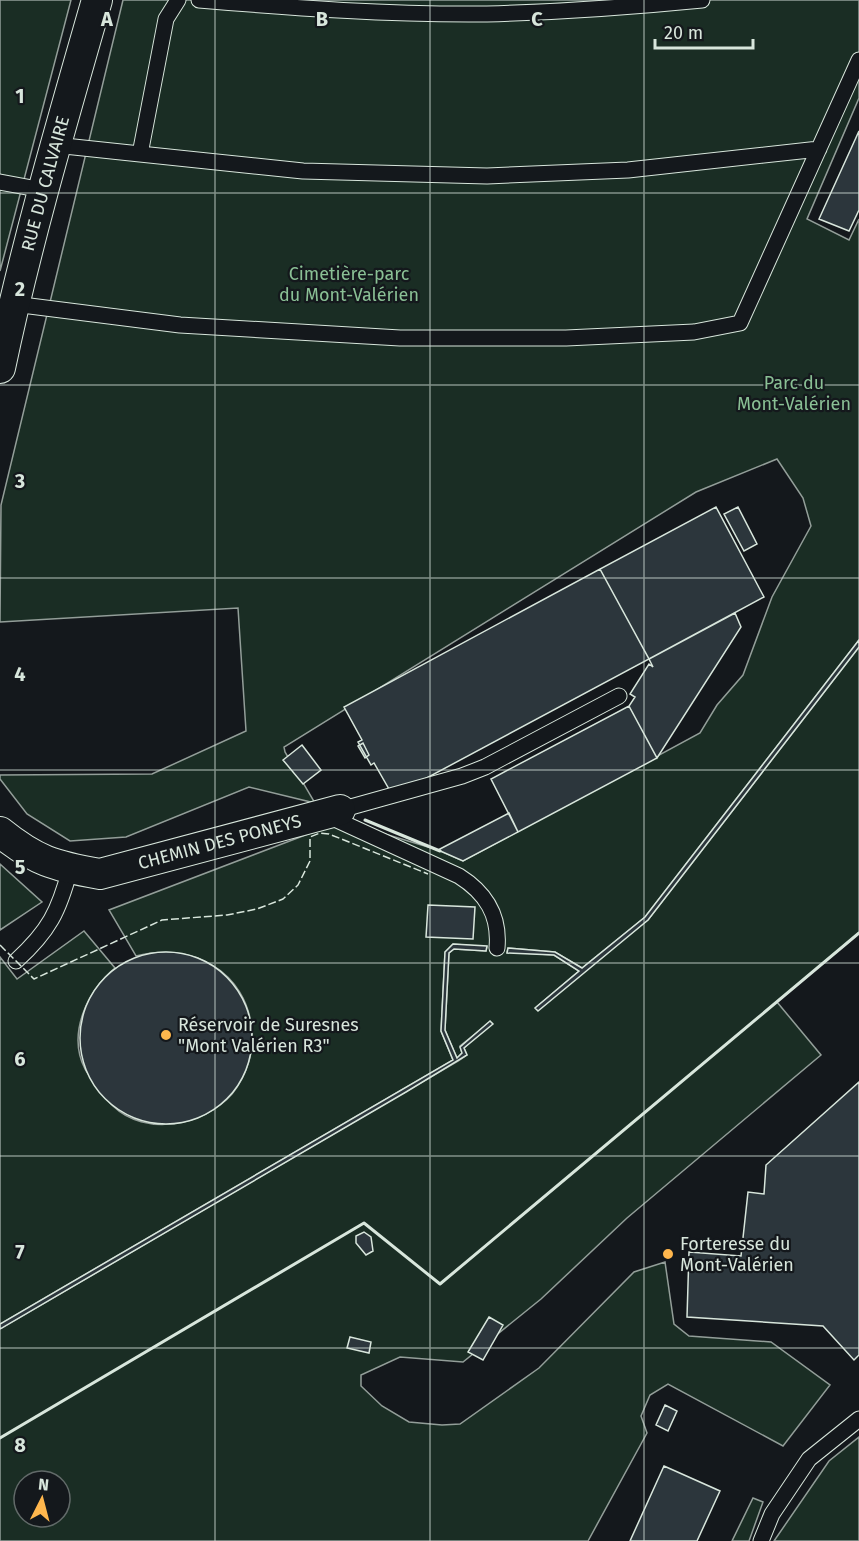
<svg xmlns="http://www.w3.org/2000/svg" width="859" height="1541" viewBox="0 0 859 1541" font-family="'Fira Sans',sans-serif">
  <rect width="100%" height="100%" fill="#14181c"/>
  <path fill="#1a2d24" stroke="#939e99" stroke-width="1.5" fill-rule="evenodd" d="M0,0H71L0,271Z
    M123,0H859V98L807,219L849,240L859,219V640L645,917L582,968L555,952L508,948L507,952L554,955L579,971L535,1008L648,920L859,647V933L777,1002L821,1055L627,1218L541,1299L463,1362L400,1357L361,1375V1386L382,1406L409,1422L442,1425L460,1424L539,1368L634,1272L665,1262L674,1324L689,1336L771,1342L830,1385L783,1446L668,1384L650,1395L641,1416L647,1433L588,1541H0V1329L458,1061L467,1055L464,1048L490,1022L460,1046L462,1053L457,1058L445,1030L449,953L454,949L486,951L487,947L453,944L445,952L441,1031L453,1060L0,1324V957L17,979L84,931L115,968C87,991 67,1034 85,1069C89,1077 97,1084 102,1091C105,1096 109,1102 113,1106C145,1137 204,1126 232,1094C246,1077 254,1053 252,1031C247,971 191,941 136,956L109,910L342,821L438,850L463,861L700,733L717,705L743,675L772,597L811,526L803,498L777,459L696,492L284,747L285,752L315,803L249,787L126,837L70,841L27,814L0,779V775L152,774L246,731L238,608L0,622L1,505ZM24,1481H60V1517H24Z
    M0,864L42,902L0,930Z
    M859,1437V1541H774L829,1461Z
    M753,1498L763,1502L749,1541H732Z"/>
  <path fill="#2c363c" stroke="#d8e6dc" stroke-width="1.5" d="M859,131V210L849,231L819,219Z
    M716,507L764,597L649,659L600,569Z
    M738,507L757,544L744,551L724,514Z
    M600,569L649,659L393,796L374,763L371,765L358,742L362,740L344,707Z
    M735,613L741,627L657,758L629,706L635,697L630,694L649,664L653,667L649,659Z
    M859,640V647L648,920L538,1011L535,1008L579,971L554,955L507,953L508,948L555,952L582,968L645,917Z
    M629,706L657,758L518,832L491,779Z
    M363,743L369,755L365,758L358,746Z
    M302,745L321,770L303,784L283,760Z
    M509,813L518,832L463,861L438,850Z
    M428,905L475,907L473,939L426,937Z
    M453,944L487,946L486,951L454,949L449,953L445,1030L457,1058L462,1053L460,1047L490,1021L493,1024L464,1048L467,1055L406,1092L0,1329V1324L453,1060L441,1031L445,952Z
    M80 1038a86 86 0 1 1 172 0a86 86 0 1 1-172 0Z
    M859,1082V1355L854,1360L823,1326L687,1317L689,1252L741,1256L748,1192L764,1194L766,1165Z
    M364,1232L371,1237L373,1251L366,1255L356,1243V1236Z
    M489,1317L503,1325L483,1360L468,1352Z
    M350,1337L371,1342L369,1353L347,1348Z
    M665,1405L677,1411L668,1431L656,1425Z
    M664,1466L720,1491L697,1541H630Z"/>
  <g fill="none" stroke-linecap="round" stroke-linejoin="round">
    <g stroke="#d8e6dc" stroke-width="17">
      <path id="service" d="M178,0L166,19L140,154L303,171L487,176L628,170L819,149
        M199,0C295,8 391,15 487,14C559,12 631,7 702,0
        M55,145L140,154
        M0,182L43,190
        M14,304L180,325L400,338H566L694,332L740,323L859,60
        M340,810L462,776L485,767L619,696
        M326,815L459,876C486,893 500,915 497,948
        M16,961C49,931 59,911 70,869
        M761,1541L772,1514L809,1459L859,1419"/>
    </g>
    <g stroke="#d8e6dc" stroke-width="32">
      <g id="minor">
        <path id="s1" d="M0,368C26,244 62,122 97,0"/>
        <path id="s2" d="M0,832C36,861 54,866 100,874L340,810"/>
      </g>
    </g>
    <use href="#service" stroke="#14181c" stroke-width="15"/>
    <use href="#minor" stroke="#14181c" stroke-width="30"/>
    <path stroke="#d8e6dc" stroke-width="1.5" stroke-dasharray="8 3" stroke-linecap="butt" d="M0,945L34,979L162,920L227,915L257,909L283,899L298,885L310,861V837L320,833L329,834L428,874"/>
    <path stroke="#d8e6dc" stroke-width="3" d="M365,820L440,851
      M0,1438L364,1223L440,1284L859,933"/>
  </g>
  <path fill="none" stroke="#d8e6dc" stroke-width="1.5" stroke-opacity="0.55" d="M215,0V1541M430,0V1541M644,0V1541M0,193H859M0,385H859M0,578H859M0,770H859M0,963H859M0,1156H859M0,1348H859"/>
  <g fill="#ffb74d" stroke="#14181c" stroke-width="2">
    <circle cx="166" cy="1035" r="6"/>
    <circle cx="668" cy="1254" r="6"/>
  </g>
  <g text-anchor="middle" stroke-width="4.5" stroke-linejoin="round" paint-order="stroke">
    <g font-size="18" fill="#d8e6dc" stroke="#14181c">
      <text dy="6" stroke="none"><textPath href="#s1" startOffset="190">RUE DU CALVAIRE</textPath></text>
      <text dy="6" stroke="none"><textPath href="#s2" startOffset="234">CHEMIN DES PONEYS</textPath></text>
    </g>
    <g font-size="18" fill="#8ac095" stroke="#14181c">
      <text x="349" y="280">Cimetière-parc<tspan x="349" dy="21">du Mont-Valérien</tspan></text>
      <text x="794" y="389">Parc du<tspan x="794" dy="21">Mont-Valérien</tspan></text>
    </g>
    <g font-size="18" fill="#d8e6dc" stroke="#14181c" text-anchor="start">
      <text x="178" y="1031">Réservoir de Suresnes<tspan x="178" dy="21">"Mont Valérien R3"</tspan></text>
      <text x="680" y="1250">Forteresse du<tspan x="680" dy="21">Mont-Valérien</tspan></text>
    </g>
  </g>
  <g font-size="20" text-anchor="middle" font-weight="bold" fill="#d8e6dc" stroke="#14181c" stroke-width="4.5" stroke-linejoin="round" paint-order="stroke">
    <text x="107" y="26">A</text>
    <text x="322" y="26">B</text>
    <text x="537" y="26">C</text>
    <text x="20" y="103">1</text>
    <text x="20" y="296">2</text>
    <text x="20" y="488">3</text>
    <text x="20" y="681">4</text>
    <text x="20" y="874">5</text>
    <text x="20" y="1066">6</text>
    <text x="20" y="1259">7</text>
    <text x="20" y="1452">8</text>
  </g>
  <g transform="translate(42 1499) rotate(6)"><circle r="28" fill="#14181c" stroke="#626a69" stroke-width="1.5"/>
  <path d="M0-4.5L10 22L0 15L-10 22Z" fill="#ffb74d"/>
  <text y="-9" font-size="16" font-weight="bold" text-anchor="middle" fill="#d8e6dc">N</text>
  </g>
  <path d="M655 39v9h98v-9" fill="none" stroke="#d8e6dc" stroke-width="3"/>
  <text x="664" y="39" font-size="18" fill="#d8e6dc" stroke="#14181c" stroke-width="4.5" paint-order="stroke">20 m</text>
</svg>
